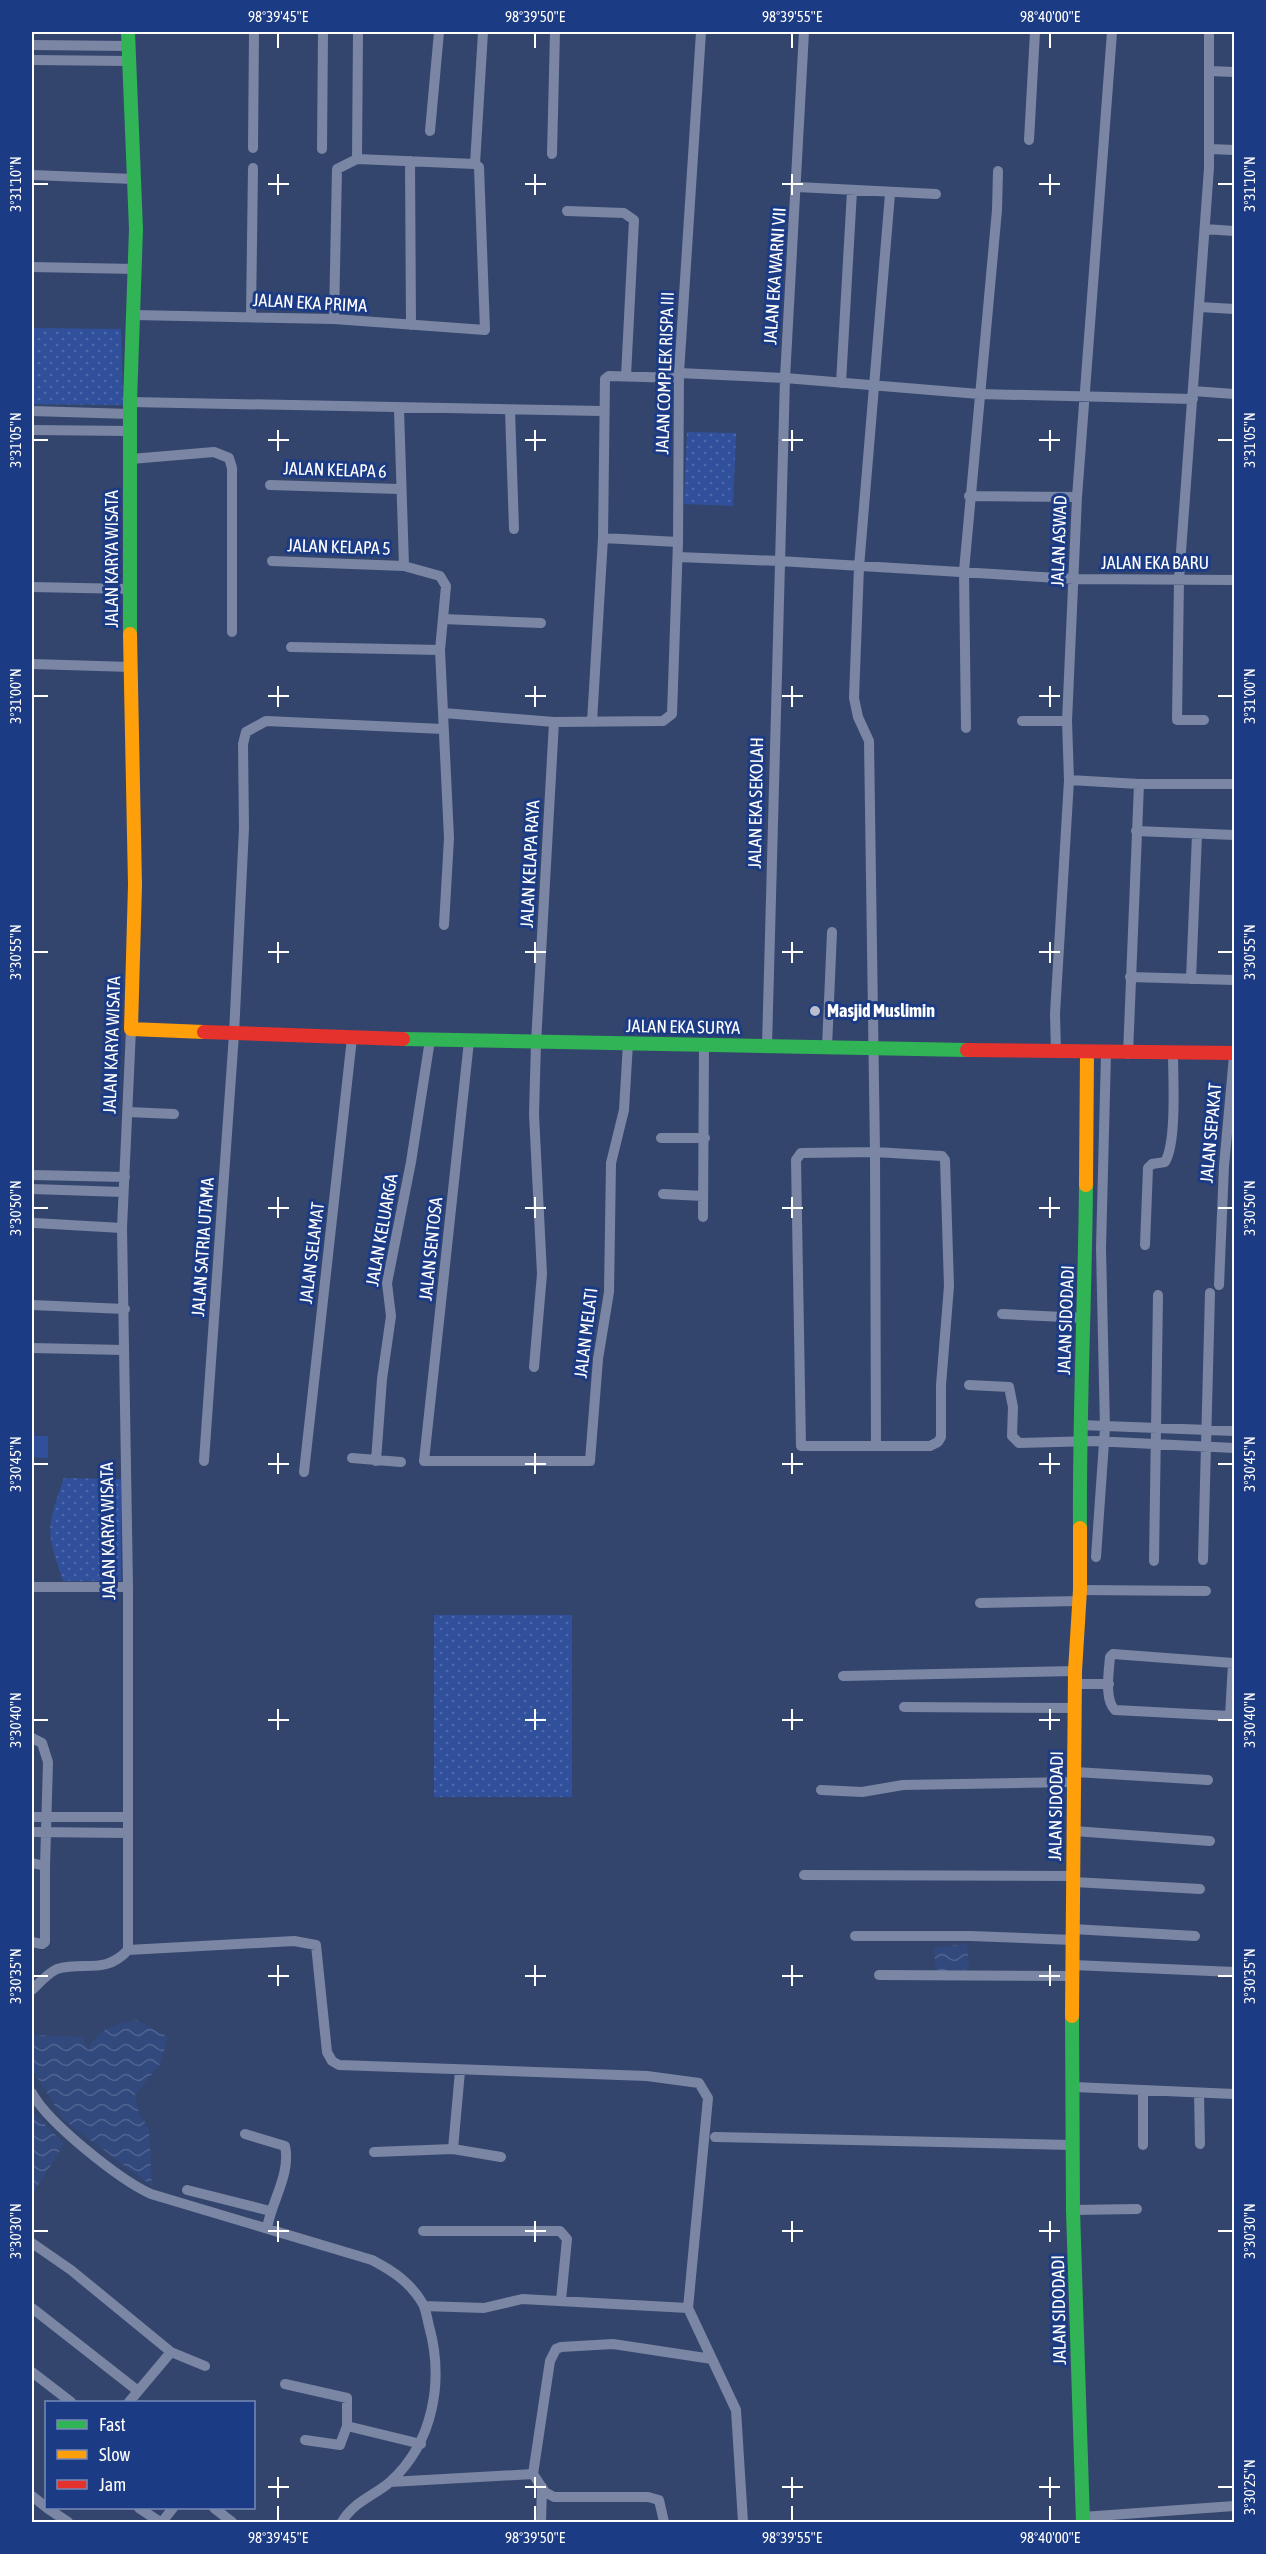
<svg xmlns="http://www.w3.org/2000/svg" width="1266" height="2554" viewBox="0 0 1266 2554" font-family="'Asap Condensed',sans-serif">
  <defs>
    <pattern id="green-dots" width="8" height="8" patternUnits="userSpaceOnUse" patternTransform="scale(1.5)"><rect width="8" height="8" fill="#30509c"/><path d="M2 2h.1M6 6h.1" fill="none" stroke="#4f6aab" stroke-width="1.8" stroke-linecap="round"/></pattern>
    <pattern id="water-waves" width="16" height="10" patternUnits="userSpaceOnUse" patternTransform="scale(1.5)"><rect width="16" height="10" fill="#32497e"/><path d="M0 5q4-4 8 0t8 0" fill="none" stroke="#516491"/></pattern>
  </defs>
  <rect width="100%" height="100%" fill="#34456d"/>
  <path fill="url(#green-dots)" d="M32,328L121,329L123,405L32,404Z
    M687,432L736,433L733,506L684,504Z
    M64,1478L121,1479V1581H63C46,1529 46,1530 64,1478Z
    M434,1615H572V1797H434Z"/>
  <path fill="#30509c" d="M32,1436H48V1458L32,1457Z"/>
  <path fill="url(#water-waves)" d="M967,1944L969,1969L936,1972L934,1948Z
    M136,2020L168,2037L160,2064L135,2095L139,2113L149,2129L152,2186L64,2120L32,2069V2035L82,2037L88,2050C99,2028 113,2025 136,2020Z
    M32,2111L64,2144L32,2195Z"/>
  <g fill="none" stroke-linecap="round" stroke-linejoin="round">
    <path stroke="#7a86a3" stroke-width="10" d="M32,45L127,46
      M32,60L128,61
      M1209,71L1234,72
      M430,131L439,32
      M1029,140L1035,32
      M253,148L254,32
      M322,149L323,32
      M1210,149L1234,150
      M552,154L555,32
      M357,159L358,32
      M410,161L411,325
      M475,164L483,32
      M32,175L134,179
      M797,187L936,194
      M567,211L624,213L634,220L626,376
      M1205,229L1234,231
      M32,267L135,269
      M1200,307L1234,309
      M134,315L334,319L485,330L479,167L475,164L357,159L337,169L334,319
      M251,316L253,168
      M679,373L785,378L979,394L1193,399
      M841,383L852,191
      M1193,391L1234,394
      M130,402L602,411
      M399,409L404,566L440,576L446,586L440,650L449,838L444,925
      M510,410L514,529
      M32,411L130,414
      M32,430L130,431
      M131,459L214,452L229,458L232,468V632
      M270,485L399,489
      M969,496L1077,497
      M603,538L678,542
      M678,557L779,561L1075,579L1234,580
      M272,561L404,566
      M32,587L129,589
      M443,619L541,623
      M291,647L440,650
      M32,664L131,667
      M444,713L554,722L663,721L672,714L678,542L679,373L701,32
      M1204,720H1177L1179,579L1209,168V32
      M1022,721H1067
      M592,722L603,538L605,379L609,376L679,378
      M966,728L964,571L997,210L998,171
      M1069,780L1139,784H1234
      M1136,831L1234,835
      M1130,977L1234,980
      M1191,979L1197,835
      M469,1041L424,1461H590L598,1359L609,1292L611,1163L624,1110L628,1043
      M767,1046L785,378L804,32
      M827,1047L832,932
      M1056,1052L1055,1014L1069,780L1067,721L1077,497L1112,32
      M1128,1054L1139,784
      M128,1112L174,1114
      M661,1138H705
      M875,1152L942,1156L945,1160L949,1286L941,1385V1437L938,1442L930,1446H801L796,1160L801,1153Z
      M32,1175L125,1177
      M32,1189L123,1192
      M663,1194L703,1196
      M703,1217L704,1047
      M34,1223L122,1228
      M1145,1245L1148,1168L1152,1164L1165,1162C1177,1142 1173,1078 1173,1053
      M1219,1285L1224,1166L1234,1056
      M32,1305L125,1309
      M1002,1314L1085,1318
      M32,1348L124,1350
      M534,1367L542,1274L534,1114L536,1043L554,722
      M969,1385L1009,1387L1013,1407L1012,1436L1019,1443L1094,1441L1234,1448
      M1080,1425L1234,1431
      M876,1446L875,1152L869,741L858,717L854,698L859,567L890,194
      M352,1458L401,1462
      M204,1461L234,1034L244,828L243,744L246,732L266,721L443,729
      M376,1461L382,1379L391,1316L387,1283L411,1162L430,1040
      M304,1472L352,1038
      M1096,1557L1105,1428L1101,1248L1106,1054
      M1203,1560L1210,1293
      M1154,1561L1158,1295
      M32,1587H128
      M1080,1590L1206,1591
      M980,1603L1078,1601
      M1113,1654L1233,1663L1230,1716L1115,1710C1104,1700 1109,1671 1110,1657Z
      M843,1676L1075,1671
      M1076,1684H1109
      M904,1707L1075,1708
      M32,1738L42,1743L48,1762L45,1866L32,1863
      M1075,1772L1208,1780
      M821,1790L862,1792L903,1785L1075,1782
      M32,1817H127
      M1074,1831L1210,1841
      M32,1832L128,1833
      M804,1875L1074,1876
      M1074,1882L1200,1889
      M1073,1929L1195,1936
      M855,1936H970L1073,1940
      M32,1942L42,1944L45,1942V1866
      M128,1950L294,1941L316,1945L327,2052L332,2061L339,2065L647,2076L699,2083L708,2098L688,2308L736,2410L743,2522
      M1073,1965L1234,1972
      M879,1975L1072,1976
      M32,1990C39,1983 48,1973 57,1969C84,1961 105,1975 128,1950V1587L122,1228L131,1029
      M1074,2087L1234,2094
      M32,2093C48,2123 120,2180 151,2194L372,2260C393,2271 410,2282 423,2304C426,2310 427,2318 429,2326C444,2380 434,2442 390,2482C374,2496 353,2502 342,2522
      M1199,2093L1200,2144
      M245,2134L285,2146C291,2174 272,2200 267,2228
      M715,2137L1072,2145
      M1143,2145V2091
      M453,2149L460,2071
      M374,2152L453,2149L501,2157
      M187,2190L270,2211
      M1073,2210L1137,2209
      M423,2231H560L567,2239L561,2300
      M32,2243L71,2270L171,2352L205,2366
      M424,2306L484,2308L522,2299L688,2308
      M32,2308L138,2391
      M32,2372L71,2402
      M285,2384L347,2398V2426L421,2444
      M129,2402L171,2352
      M305,2440L340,2445L347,2426
      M390,2482L533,2474
      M32,2496L46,2507
      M47,2508L68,2522
      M139,2508L160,2522
      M214,2508L232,2522
      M1083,2517L1234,2506
      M162,2522L173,2508
      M541,2522L542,2487
      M664,2522L659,2500L648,2497H554L545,2492L533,2474L550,2361L556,2349L561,2347L613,2344L712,2359"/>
    <path stroke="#30b455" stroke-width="14" d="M128,32L136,229L130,402V634
      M403,1039L967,1050
      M1080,1528C1079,1414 1085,1300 1086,1185
      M1072,2016L1073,2210L1083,2522"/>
    <path stroke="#ff9f0a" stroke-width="14" d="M130,634L135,885L131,1029L204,1032
      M1086,1185L1087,1053
      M1072,2016L1075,1671L1080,1590V1528"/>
    <path stroke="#e5322d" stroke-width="14" d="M204,1032L403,1039
      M967,1050L1234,1053"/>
  </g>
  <path fill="none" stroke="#fff" stroke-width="2" d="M278,33V48M535,33V48M792,33V48M1050,33V48M278,174V195M535,174V195M792,174V195M1050,174V195M33,184H48M268,184H289M525,184H546M782,184H803M1039,184H1060M1218,184H1233M278,430V451M535,430V451M792,430V451M1050,430V451M33,440H48M268,440H289M525,440H546M782,440H803M1039,440H1060M1218,440H1233M278,686V707M535,686V707M792,686V707M1050,686V707M33,696H48M268,696H289M525,696H546M782,696H803M1039,696H1060M1218,696H1233M278,942V963M535,942V963M792,942V963M1050,942V963M33,952H48M268,952H289M525,952H546M782,952H803M1039,952H1060M1218,952H1233M278,1197V1218M535,1197V1218M792,1197V1218M1050,1197V1218M33,1208H48M268,1208H289M525,1208H546M782,1208H803M1039,1208H1060M1218,1208H1233M278,1453V1474M535,1453V1474M792,1453V1474M1050,1453V1474M33,1464H48M268,1464H289M525,1464H546M782,1464H803M1039,1464H1060M1218,1464H1233M278,1709V1730M535,1709V1730M792,1709V1730M1050,1709V1730M33,1720H48M268,1720H289M525,1720H546M782,1720H803M1039,1720H1060M1218,1720H1233M278,1965V1986M535,1965V1986M792,1965V1986M1050,1965V1986M33,1976H48M268,1976H289M525,1976H546M782,1976H803M1039,1976H1060M1218,1976H1233M278,2221V2242M535,2221V2242M792,2221V2242M1050,2221V2242M33,2231H48M268,2231H289M525,2231H546M782,2231H803M1039,2231H1060M1218,2231H1233M278,2477V2498M535,2477V2498M792,2477V2498M1050,2477V2498M268,2487H289M525,2487H546M782,2487H803M1039,2487H1060M1218,2487H1233M278,2506V2521M535,2506V2521M792,2506V2521M1050,2506V2521"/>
  <circle fill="#b8becc" stroke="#1c3b85" stroke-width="2" cx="815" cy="1011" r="6"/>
  <g text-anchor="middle" stroke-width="6" stroke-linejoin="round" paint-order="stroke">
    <g font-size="18" fill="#fff" stroke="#1c3b85">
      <text transform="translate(775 276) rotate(-86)" y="6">JALAN EKA WARNI VII</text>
      <text transform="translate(310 303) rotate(3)" y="6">JALAN EKA PRIMA</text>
      <text transform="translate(665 373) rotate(-88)" y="6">JALAN COMPLEK RISPA III</text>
      <text transform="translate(335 470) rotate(2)" y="6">JALAN KELAPA 6</text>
      <text transform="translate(1059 541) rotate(-88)" y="6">JALAN ASWAD</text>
      <text transform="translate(339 547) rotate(2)" y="6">JALAN KELAPA 5</text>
      <text transform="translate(112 559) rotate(-90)" y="6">JALAN KARYA WISATA</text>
      <text x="1155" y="569">JALAN EKA BARU</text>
      <text transform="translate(756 803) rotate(-89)" y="6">JALAN EKA SEKOLAH</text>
      <text transform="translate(530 864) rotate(-87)" y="6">JALAN KELAPA RAYA</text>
      <text transform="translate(683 1027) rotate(1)" y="6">JALAN EKA SURYA</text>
      <text transform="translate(112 1045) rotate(-88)" y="6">JALAN KARYA WISATA</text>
      <text transform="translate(1211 1133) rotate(-85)" y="6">JALAN SEPAKAT</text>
      <text transform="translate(382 1230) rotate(-80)" y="6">JALAN KELUARGA</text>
      <text transform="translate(203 1247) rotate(-86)" y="6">JALAN SATRIA UTAMA</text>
      <text transform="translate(431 1249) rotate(-84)" y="6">JALAN SENTOSA</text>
      <text transform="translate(312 1253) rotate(-83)" y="6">JALAN SELAMAT</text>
      <text transform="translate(1066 1320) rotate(-88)" y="6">JALAN SIDODADI</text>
      <text transform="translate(586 1333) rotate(-83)" y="6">JALAN MELATI</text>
      <text transform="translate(108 1531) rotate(-91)" y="6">JALAN KARYA WISATA</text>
      <text transform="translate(1056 1806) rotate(-89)" y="6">JALAN SIDODADI</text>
      <text transform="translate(1059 2310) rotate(-91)" y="6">JALAN SIDODADI</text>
    </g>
    <g font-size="18" font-weight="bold" fill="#fff" stroke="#1c3b85" text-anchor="start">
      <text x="827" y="1017">Masjid Muslimin</text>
    </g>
  </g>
  <rect width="1266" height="2554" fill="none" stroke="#1c3b85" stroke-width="66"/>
  <rect x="45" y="2401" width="210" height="108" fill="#1c3b85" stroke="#7789b6" stroke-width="1.5"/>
  <rect x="57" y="2420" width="30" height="9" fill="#30b455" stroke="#7789b6" stroke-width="1.5"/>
  <text x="99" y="2431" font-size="18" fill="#ffffff">Fast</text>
  <rect x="57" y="2450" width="30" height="9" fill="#ff9f0a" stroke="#7789b6" stroke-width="1.5"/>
  <text x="99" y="2461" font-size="18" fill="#ffffff">Slow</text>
  <rect x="57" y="2480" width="30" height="9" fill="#e5322d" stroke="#7789b6" stroke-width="1.5"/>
  <text x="99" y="2491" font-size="18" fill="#ffffff">Jam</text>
  <rect x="33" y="33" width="1200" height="2488" fill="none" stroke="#fff" stroke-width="2"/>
  <g font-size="15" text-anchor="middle" fill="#fff">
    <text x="278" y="22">98°39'45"E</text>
    <text x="535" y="22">98°39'50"E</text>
    <text x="792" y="22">98°39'55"E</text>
    <text x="1050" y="22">98°40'00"E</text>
    <text transform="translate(16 184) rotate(-90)" y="5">3°31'10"N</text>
    <text transform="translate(1250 184) rotate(-90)" y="5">3°31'10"N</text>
    <text transform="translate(16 440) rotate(-90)" y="5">3°31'05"N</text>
    <text transform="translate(1250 440) rotate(-90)" y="5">3°31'05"N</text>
    <text transform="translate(16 696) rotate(-90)" y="5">3°31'00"N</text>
    <text transform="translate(1250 696) rotate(-90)" y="5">3°31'00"N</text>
    <text transform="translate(16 952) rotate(-90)" y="5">3°30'55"N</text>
    <text transform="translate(1250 952) rotate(-90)" y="5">3°30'55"N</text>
    <text transform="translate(16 1208) rotate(-90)" y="5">3°30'50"N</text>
    <text transform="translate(1250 1208) rotate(-90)" y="5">3°30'50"N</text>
    <text transform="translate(16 1464) rotate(-90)" y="5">3°30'45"N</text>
    <text transform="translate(1250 1464) rotate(-90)" y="5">3°30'45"N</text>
    <text transform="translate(16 1720) rotate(-90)" y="5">3°30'40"N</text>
    <text transform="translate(1250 1720) rotate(-90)" y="5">3°30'40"N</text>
    <text transform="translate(16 1976) rotate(-90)" y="5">3°30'35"N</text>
    <text transform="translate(1250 1976) rotate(-90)" y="5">3°30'35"N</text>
    <text transform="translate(16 2231) rotate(-90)" y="5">3°30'30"N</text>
    <text transform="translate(1250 2231) rotate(-90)" y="5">3°30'30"N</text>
    <text transform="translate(1250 2487) rotate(-90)" y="5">3°30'25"N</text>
    <text x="278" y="2543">98°39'45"E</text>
    <text x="535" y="2543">98°39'50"E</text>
    <text x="792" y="2543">98°39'55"E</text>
    <text x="1050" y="2543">98°40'00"E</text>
  </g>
</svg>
